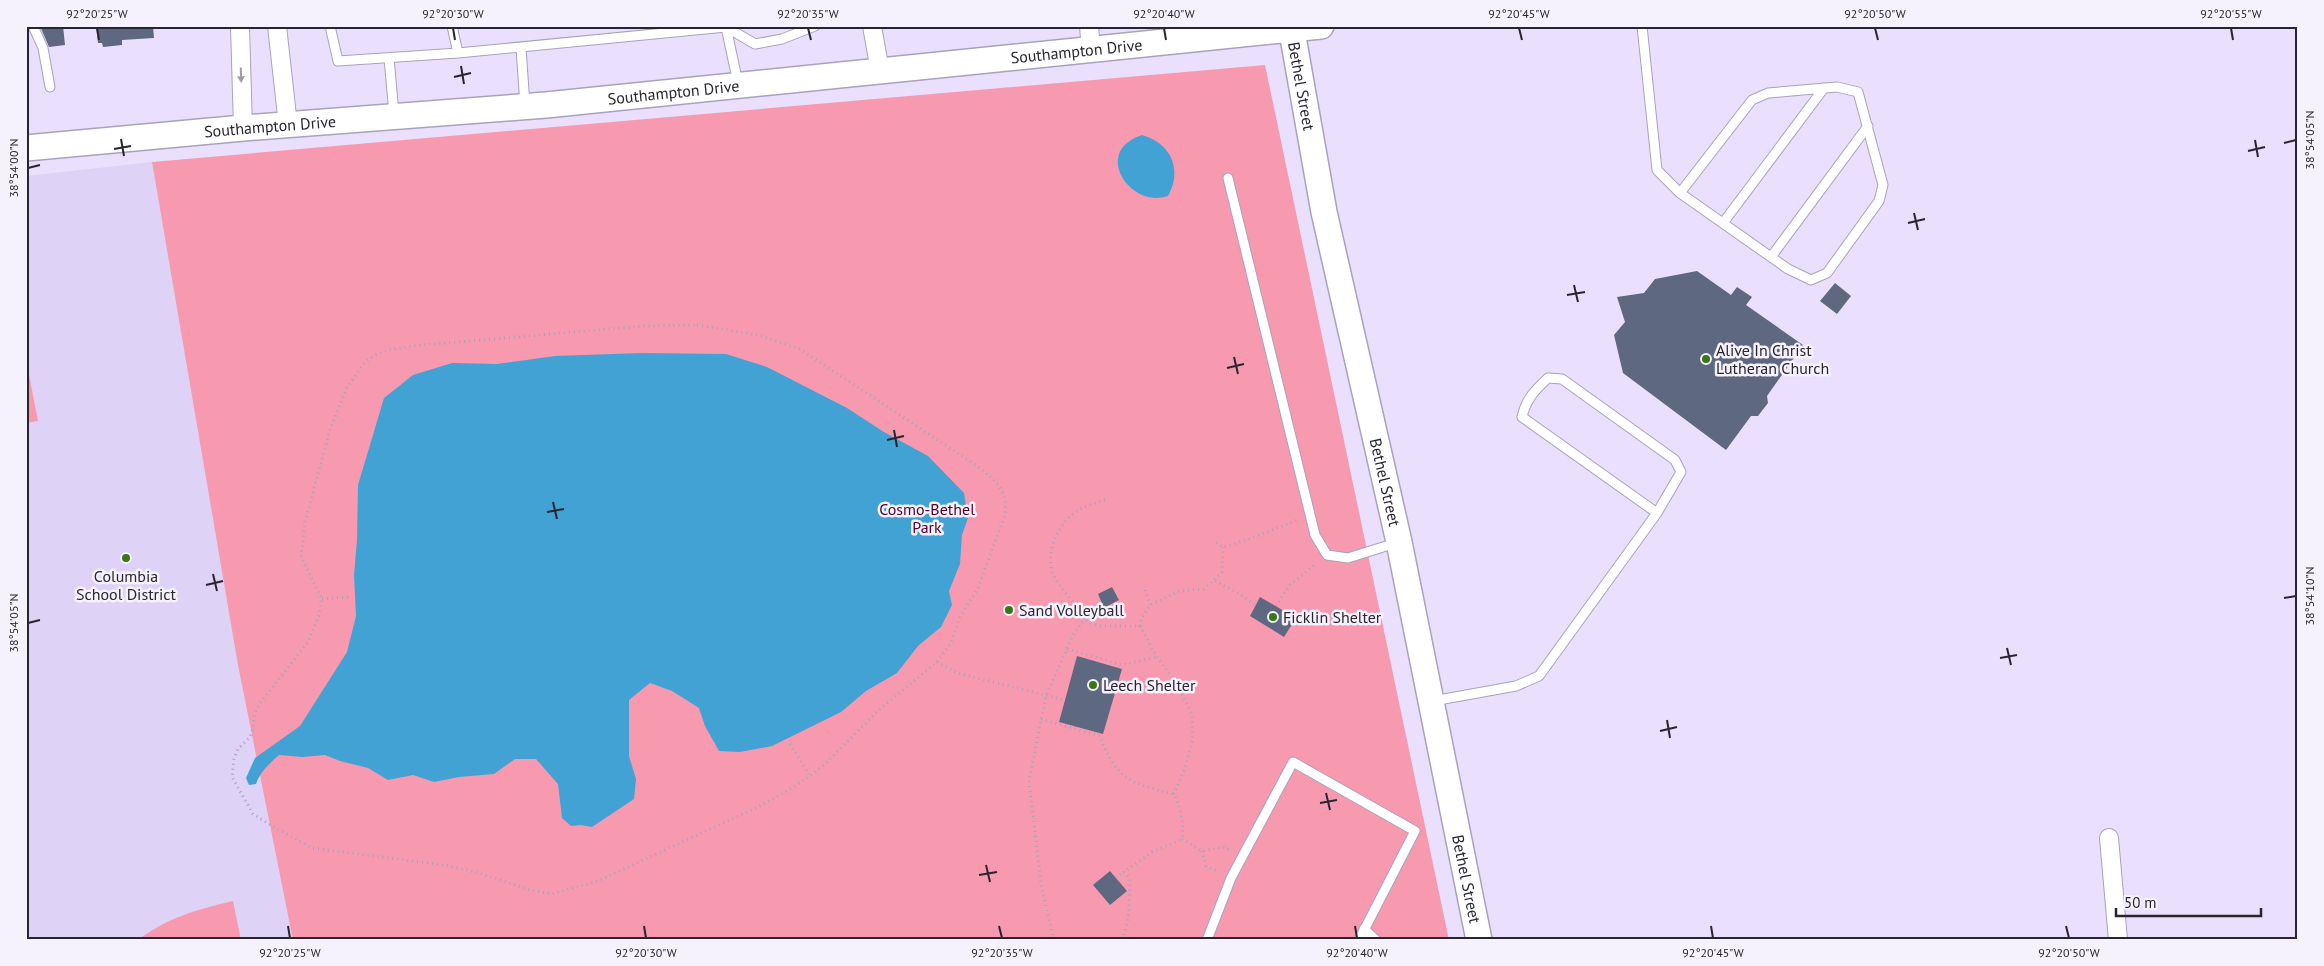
<svg xmlns="http://www.w3.org/2000/svg" width="2324" height="966" viewBox="0 0 2324 966" font-family="'PT Sans',sans-serif">
  <rect width="100%" height="100%" fill="#eae0fe"/>
  <path fill="#ded2f7" d="M152,162L297,940H26V176Z"/>
  <path fill="#f89aaf" d="M1265,65L1449,940H293L238,665L152,162Z
    M26,359L38,421L26,423Z
    M233,901L241,940H138C167,918 198,909 233,901Z"/>
  <path fill="#42a2d4" d="M1142,135C1171,143 1183,170 1168,196C1131,209 1091,152 1142,135Z
    M642,353L726,354L767,367L847,408L884,432L928,456L964,493L968,518L962,535L960,564L949,591L952,605L941,627L918,646L897,673L866,691L841,712L772,746L740,752L719,751L705,726L699,708L672,691L650,683L629,700V756L636,779L634,799L592,827L581,825L571,826L562,818L558,784L536,759H515L494,774L459,777L434,782L413,775L388,780L368,768L340,761L325,755L302,757L279,755C270,763 260,772 256,784L249,785L246,778L255,758L300,726L347,652L356,616L354,575L357,540L358,485L384,398L413,375L452,363L497,364L555,356Z"/>
  <path fill="#5e6881" d="M40,26H63L65,45L49,47Z
    M96,26H153L154,38L122,40V45L103,47L102,43H98Z
    M1697,271L1731,295L1737,287L1752,297L1746,305L1803,345L1767,396L1768,403L1758,416H1751L1726,450L1623,373L1614,335L1625,322L1617,297L1644,293L1655,279Z
    M1835,283L1851,296L1837,314L1820,301Z
    M1112,587L1119,600L1104,608L1098,594Z
    M1260,597L1296,618L1284,637L1250,616Z
    M1077,656L1122,669L1103,734L1059,722Z
    M1110,871L1127,891L1110,905L1093,885Z"/>
  <g fill="none" stroke-linecap="round" stroke-linejoin="round">
    <g stroke="#aaa1bd" stroke-width="11">
      <path id="lane" d="M33,26L43,48L50,87
        M330,26L338,61L458,53L452,26
        M1642,26L1657,170L1680,193L1788,269L1811,280L1827,273L1879,201L1883,185L1858,92L1837,87L1768,93L1752,100L1680,193
        M726,27L738,83
        M521,48L525,105
        M458,53L726,27L755,44L782,39L815,26
        M389,58L394,114
        M1228,178L1315,535L1327,555L1348,558L1399,542
        M1723,223L1824,88
        M1771,257L1868,126
        M1433,701L1516,686L1539,676L1657,513L1681,472L1675,460L1562,379L1548,378C1535,390 1526,399 1522,417L1657,513
        M1364,929L1376,940
        M1207,940L1231,878L1293,762L1415,831L1359,940"/>
    </g>
    <g stroke="#aaa1bd" stroke-width="20">
      <path id="street" d="M240,26L243,128
        M277,26L288,125
        M872,26L880,71
        M1089,26L1091,50
        M2109,838L2118,940"/>
    </g>
    <g stroke="#aaa1bd" stroke-width="28">
      <g id="secondary">
        <path id="s1" d="M1291,26L1324,212L1399,542L1479,940"/>
        <path id="s2" d="M26,148L243,128L546,105L1321,26"/>
      </g>
    </g>
    <path stroke="#a9a1b9" stroke-width="3" stroke-dasharray="1 4" stroke-linecap="butt" d="M697,325L758,335L800,349L977,466C996,481 1010,491 1004,518L978,588L960,617L951,643L937,662L881,708L827,762L810,776L784,793L758,807L598,881L552,894L530,890L476,872L444,865L312,848L277,829L253,814L232,777L234,758L238,749L250,737L253,730L254,715L260,703L308,642L319,615L322,599L301,556L305,522L330,430L347,387L366,361L375,355L389,350L412,346L643,326Z
      M1105,500C1095,503 1084,506 1076,512C1057,524 1044,555 1054,576C1062,593 1078,603 1084,620L1098,626H1140L1141,620L1150,605L1180,591L1204,589L1222,572L1223,547
      M1216,543L1223,547C1248,541 1273,529 1298,520
      M1215,581L1240,594L1255,605
      M1145,590L1150,605
      M322,599L349,597
      M1276,606L1290,585L1317,563
      M1082,613L1102,603
      M1140,626L1157,657L1176,683L1192,714L1193,739L1186,765L1174,794
      M1067,649L1122,665L1157,657
      M937,662L957,673L1065,700
      M1041,719L1100,736C1117,781 1130,783 1174,794C1181,809 1184,822 1182,839
      M790,744L810,776
      M1182,839L1202,851L1223,847L1232,851
      M1202,851L1206,866L1219,872
      M1116,878L1124,872
      M1054,940L1041,884L1029,781L1046,696L1073,635L1084,620
      M1123,940L1129,913L1130,879L1124,872L1152,852L1182,839"/>
    <use href="#lane" stroke="#fff" stroke-width="9"/>
    <use href="#street" stroke="#fff" stroke-width="18"/>
    <use href="#secondary" stroke="#fff" stroke-width="25"/>
  </g>
  <defs><path id="oneway-solid" d="M-6-.8H1V-3.2L6.5 0L1 3.2V.8H-6Z" transform="scale(1.25)"/></defs>
  <use fill="#9f9da2" href="#oneway-solid" transform="translate(241 75) rotate(88)"/>
  <path fill="none" stroke="#292530" stroke-width="2" d="M97,28L99,40M453,28L455,40M808,28L811,40M1164,28L1166,40M1519,28L1522,40M1875,28L1878,40M2231,28L2233,40M461,66L464,84M454,77L471,73M121,139L124,156M2255,140L2258,157M2284,143L2296,140M114,149L131,146M2248,151L2265,147M28,168L40,165M1914,213L1918,230M1908,223L1925,219M1574,285L1578,302M1567,295L1585,292M1234,357L1238,374M1227,368L1244,364M894,430L897,447M887,440L904,436M553,502L557,519M547,512L564,509M213,574L217,591M206,585L223,581M2284,598L2296,596M28,623L40,620M2007,648L2011,665M2000,658L2017,655M1667,720L1670,738M1660,731L1677,727M1326,793L1330,810M1320,803L1337,800M986,865L990,882M979,875L997,872M288,926L290,938M644,926L646,938M999,926L1002,938M1355,926L1357,938M1711,926L1713,938M2066,926L2069,938"/>
  <g fill="#397712" stroke="#f5f1fd" stroke-width="2">
    <circle cx="1706" cy="359" r="5"/>
    <circle cx="126" cy="558" r="5"/>
    <circle cx="1009" cy="610" r="5"/>
    <circle cx="1273" cy="617" r="5"/>
    <circle cx="1093" cy="685" r="5"/>
  </g>
  <g text-anchor="middle" stroke-width="5" stroke-linejoin="round" paint-order="stroke">
    <g font-size="16" fill="#292530" stroke="#f5f1fd">
      <text dy="6" stroke="none"><textPath href="#s2" startOffset="1055">Southampton Drive</textPath></text>
      <text dy="6" stroke="none"><textPath href="#s1" startOffset="61">Bethel Street</textPath></text>
      <text dy="6" stroke="none"><textPath href="#s2" startOffset="650">Southampton Drive</textPath></text>
      <text dy="6" stroke="none"><textPath href="#s2" startOffset="245">Southampton Drive</textPath></text>
      <text dy="6" stroke="none"><textPath href="#s1" startOffset="466">Bethel Street</textPath></text>
      <text dy="6" stroke="none"><textPath href="#s1" startOffset="871">Bethel Street</textPath></text>
    </g>
    <g font-size="16" fill="#292530" stroke="#f5f1fd" text-anchor="start">
      <text x="1716" y="356">Alive In Christ<tspan x="1716" dy="18">Lutheran Church</tspan></text>
      <text x="126" y="582" text-anchor="middle">Columbia<tspan x="126" dy="18">School District</tspan></text>
      <text x="1019" y="616">Sand Volleyball</text>
      <text x="1283" y="623">Ficklin Shelter</text>
      <text x="1103" y="691">Leech Shelter</text>
    </g>
    <g font-size="16" fill="#530021" stroke="#f5f1fd">
      <text x="927" y="515">Cosmo-Bethel<tspan x="927" dy="18">Park</tspan></text>
    </g>
  </g>
  <rect width="2324" height="966" fill="none" stroke="#f5f1fd" stroke-width="55"/>
  <path d="M2116 908v8h145v-8" fill="none" stroke="#292530" stroke-width="2.5"/>
  <text x="2124" y="908" font-size="15" fill="#292530" stroke="#f5f1fd" stroke-width="4" paint-order="stroke">50 m</text>
  <rect x="28" y="28" width="2268" height="910" fill="none" stroke="#292530" stroke-width="2"/>
  <g font-size="12" text-anchor="middle" fill="#292530">
    <text x="97" y="18">92°20'25"W</text>
    <text x="453" y="18">92°20'30"W</text>
    <text x="808" y="18">92°20'35"W</text>
    <text x="1164" y="18">92°20'40"W</text>
    <text x="1519" y="18">92°20'45"W</text>
    <text x="1875" y="18">92°20'50"W</text>
    <text x="2231" y="18">92°20'55"W</text>
    <text transform="translate(2310 140) rotate(-90)" y="4">38°54'05"N</text>
    <text transform="translate(14 168) rotate(-90)" y="4">38°54'00"N</text>
    <text transform="translate(2310 596) rotate(-90)" y="4">38°54'10"N</text>
    <text transform="translate(14 623) rotate(-90)" y="4">38°54'05"N</text>
    <text x="290" y="957">92°20'25"W</text>
    <text x="646" y="957">92°20'30"W</text>
    <text x="1002" y="957">92°20'35"W</text>
    <text x="1357" y="957">92°20'40"W</text>
    <text x="1713" y="957">92°20'45"W</text>
    <text x="2069" y="957">92°20'50"W</text>
  </g>
</svg>
